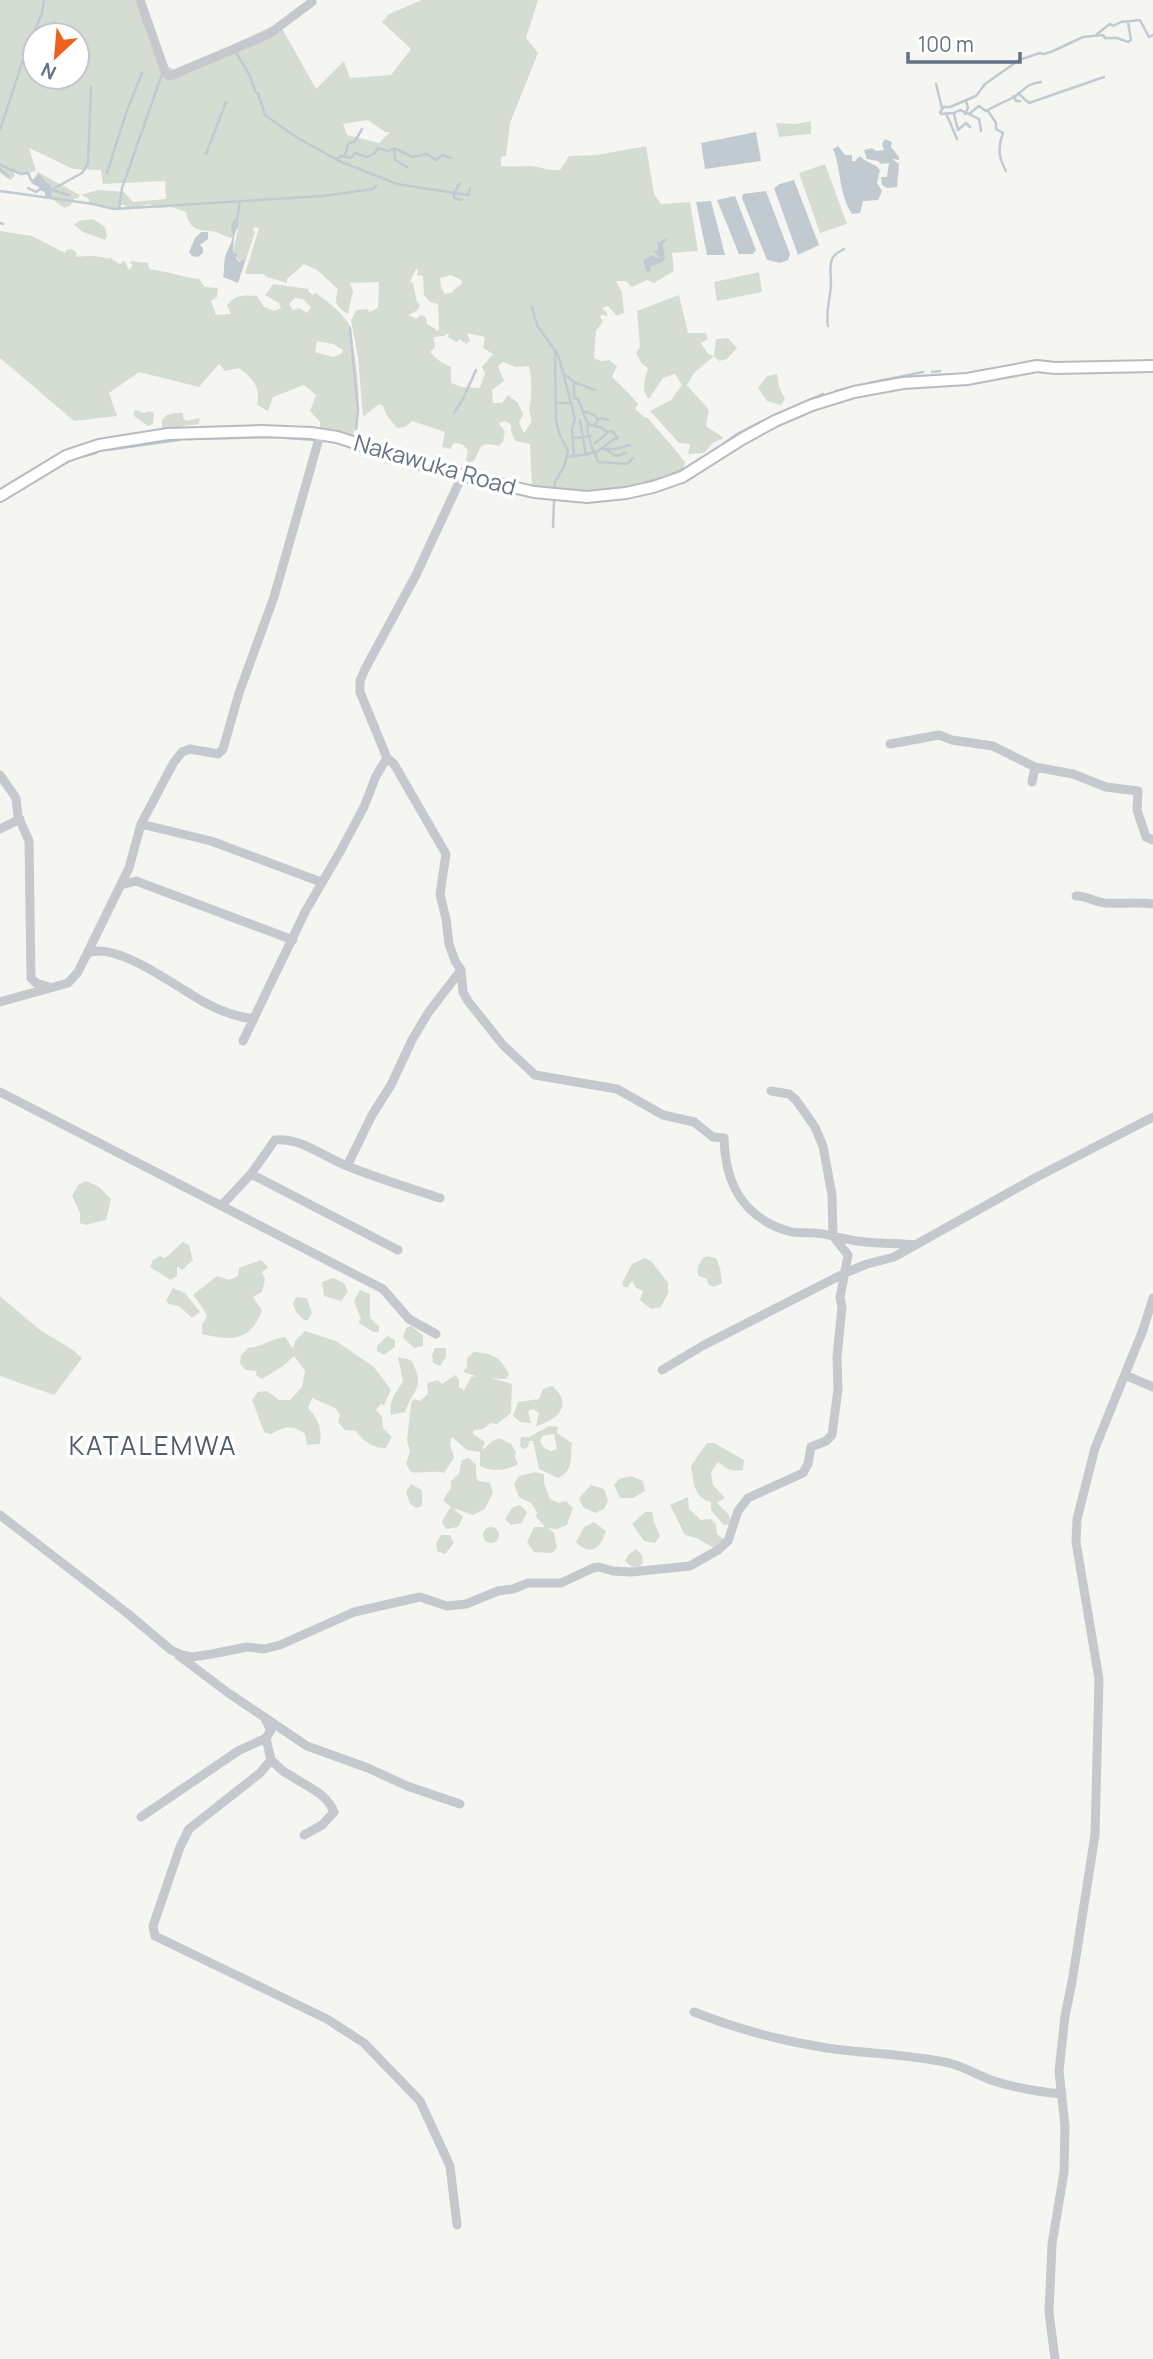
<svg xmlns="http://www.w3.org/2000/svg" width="1153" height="2359" viewBox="0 0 1153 2359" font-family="Manrope,sans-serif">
  <rect width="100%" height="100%" fill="#f5f6f2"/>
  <path fill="#d5ddd2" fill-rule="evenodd" d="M0,0H144L167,66L177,71L279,23L316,89L344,61L350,78L391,75L411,49L382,22L389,14L422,0H538L526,38L538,53L510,123L506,156L501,157V166C511,167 521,166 531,166C543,167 546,171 560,170L569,156L597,155L646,146L654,194L661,204L690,202L698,251L672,253L674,271L654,283L647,280L632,287L626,281H616L622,292L624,313L617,316L608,306L602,308L607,313V317L603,314L600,317L603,321L596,331L594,358L601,361L609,360L617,366L612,377C621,386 631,395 638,404L635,409L644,417L648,418C660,433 673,446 685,462L683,469C635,492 584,493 532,487L530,444L515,441L511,431V425L506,421L498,423L505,431L503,442L499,446C480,441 482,445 474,461L469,463L466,460L468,450L462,444L454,443L450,449L442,447L445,432L412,421L405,427L397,428L387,416L383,406L379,404L363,417L358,357L351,321L356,310L368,309L369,312L378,308L379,282L350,283L353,291L348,314C336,306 334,303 338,289L317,270L304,264L287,279V283L267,277L264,274H245L259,228L254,227L253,230L255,232L246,259L240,262L233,252L238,229L233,232L232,238C226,237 222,234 216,232C200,229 190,233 186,212L171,207L157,208L149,204L129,209L124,205H120L119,209L89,203V199L81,195L98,190L124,192L133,202L166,199L165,181L103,184L101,170L73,169L29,148L36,171L80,195L78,198L74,199L70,206L64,208L52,199L51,186L36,171L21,174L13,171L15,176L10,180L0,173ZM35,35H77V77H35ZM368,120L385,132H390L379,143L347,135L343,124ZM416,269L418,270L417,275L423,276L424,295L430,302L438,304L439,330L436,331V329L427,324L426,317L420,315L417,319L408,315L418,310L420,305L417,302L413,283L410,282ZM451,275L461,280L462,284L453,290V292L445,294L441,287L440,278ZM467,333L485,337L483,348L493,354L482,367L485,373L480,388L462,387L451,383V367L438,360L430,352L435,347L434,337L445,336V334H449L448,337L457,342L459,339L466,344L470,341ZM503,362L516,367L529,366C532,378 532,399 529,410C533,423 532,421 524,433L519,423L523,414L518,403L508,395L502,403H493L492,390L504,381L498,366Z
    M811,121V134L779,137L776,123L796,124Z
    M825,164L847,224L820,233L799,173Z
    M93,219L105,227L107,237L105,240L83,232L74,225L79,221Z
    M0,231L32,236L65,253L66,250L72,249L76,252V257C88,256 97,255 109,259V257L120,264L124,260L129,270L133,265L130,263L131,261L148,263L149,269C167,271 182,277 199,279L205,287L218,288L217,297L211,301L216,315L231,314L227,305C236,294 244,295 257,296L264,307L274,311L281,308L279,303L265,295L273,284L309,289L308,291L313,295L316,293C328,302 343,313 350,326C354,355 367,414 351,438L320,431V422L310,411L316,395L304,385L273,397L268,411L257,405C261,387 253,379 239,368L225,371L219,364L199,387L139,372L109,393L117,416L74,421L0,358ZM295,298L303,299L311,307L307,313L299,308L293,310L289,304ZM317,341L333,344L343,350L341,354L333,357L315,352Z
    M759,272L762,292L717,301L714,282Z
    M679,295L688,333H706L708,339L701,343L708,354L714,356L716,339L728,338L737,348L727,359L719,361L714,356L694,373L687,385L709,410L706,426L724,438L713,443L704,453L688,454L690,444L679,443L650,411L671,400L682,385L675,374L663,378L649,399C640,390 645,379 648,368L642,364L636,353L640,347L637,311Z
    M777,374L779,387L785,399L781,405L767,401L758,388L767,376Z
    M136,410L144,413L149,411L154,413L153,424L148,426L134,416V411Z
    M175,413H183V418L186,421L200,418L199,424L183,426L168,433L162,427V420L167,415Z
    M86,1181L99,1187L111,1199L106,1220L85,1225L80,1223V1213L72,1196L78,1185Z
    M183,1242L189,1245L193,1260L182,1270L177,1266V1276L171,1280L150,1267L153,1260L160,1256L165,1258Z
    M706,1256L716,1258L720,1268L722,1283L714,1287L708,1284L707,1279L699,1276C695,1269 700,1260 706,1256Z
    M645,1258L652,1262L668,1283V1293L661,1307L651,1309L640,1300L643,1291L636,1288L632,1281L628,1287H624L622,1283L632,1264Z
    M261,1260L268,1267L262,1272L265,1279L262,1292L253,1297L262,1310C251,1342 230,1341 202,1334V1324L207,1317L203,1308L193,1295L217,1276L229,1280L238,1276L239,1268Z
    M333,1278L344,1283L348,1292L341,1301L324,1296L322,1282Z
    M173,1288L185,1293L200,1312L192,1318L179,1306L169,1304L166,1301Z
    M360,1290L370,1294V1318L379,1326V1332H373L358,1322L361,1319L354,1301Z
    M0,1296L40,1330L73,1350L82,1358L54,1395L0,1376Z
    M296,1297L307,1298L312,1313L308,1320H304L296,1312L293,1304Z
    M411,1326L423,1335V1346L414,1348L403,1338L406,1328Z
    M305,1331L336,1341L374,1367L391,1390L384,1405L381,1404L376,1410L382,1417L383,1428L392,1437L386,1448C375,1449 362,1441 356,1431L345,1430L338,1422L340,1415L335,1408L312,1398L308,1408C319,1420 322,1428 320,1444L307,1445L305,1434C292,1424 285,1427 271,1434L264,1432L252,1400L258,1392L267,1391L279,1400H290L302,1387L305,1371L294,1356L283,1366L262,1379L256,1375L257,1371L246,1370L240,1364L241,1355L248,1348C261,1347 271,1339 285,1337L293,1349L295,1341Z
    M387,1336L395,1340V1347L384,1355L377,1351V1346Z
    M435,1348H446V1357L440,1366L433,1363L432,1355Z
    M474,1352C493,1353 500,1357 509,1374L506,1379L491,1378L512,1384L511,1413L497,1424L491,1423L483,1429L474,1430L473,1434L485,1442L482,1450L493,1441L499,1438L511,1444L516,1452L515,1457L518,1464C506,1471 492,1472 480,1466V1452L467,1450L452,1437L450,1443L454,1458L444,1473C432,1470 423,1474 411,1472L406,1464L410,1451L407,1441L411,1403L414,1399L420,1401L428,1394L427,1383L438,1380L442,1384L455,1375L459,1379V1387L464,1390L471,1377L476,1376L463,1372L467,1367V1358Z
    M398,1357L411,1360C426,1388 414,1387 405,1412L391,1415C388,1403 396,1391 403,1382Z
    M552,1386C575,1405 556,1421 536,1426L539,1413L533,1409L528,1411L531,1423L520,1422L513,1416L518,1402L539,1399L543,1389Z
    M549,1426L558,1427L557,1433L572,1443C570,1458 574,1471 558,1478L539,1469L533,1441H529L528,1447L523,1449L520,1446L521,1437H529ZM554,1434L557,1449L551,1451L544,1448L540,1441L542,1436Z
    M707,1443H714L744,1460L743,1470C732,1472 726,1469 718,1462L711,1472L713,1485L725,1498L717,1503L729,1515L731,1524L724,1525L711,1510V1502C693,1497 694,1482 691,1466Z
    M469,1458L476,1465V1475L478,1481L490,1483L493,1493L485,1509L473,1515L453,1508L463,1517L458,1527L446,1529L442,1523L444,1517L451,1507L443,1500L451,1488V1481L459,1474L462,1460Z
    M535,1472L544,1474V1483L550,1499L559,1503L566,1501L573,1508L567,1525L557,1529L548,1528L554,1533L557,1548L552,1553L534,1552L527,1542L534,1527H545L536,1517L537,1512L531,1503L519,1497L514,1484L519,1476Z
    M631,1476L643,1481L645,1491L633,1498H620L614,1485L619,1479Z
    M411,1484L422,1490V1506L416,1508L410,1504L406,1492Z
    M591,1485L604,1489L608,1501L604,1509L595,1513L583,1507L579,1498Z
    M688,1497L689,1509L701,1520L711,1519L716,1524L717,1534L725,1540L718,1550L696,1538L685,1535L670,1505Z
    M520,1505L527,1512L522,1523L511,1525L505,1519L513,1507Z
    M645,1512H652L654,1522L660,1536L655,1543L644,1541L632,1524Z
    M594,1522L606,1531C601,1548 591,1557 576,1542L584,1527Z
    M483 1535a8 8 0 1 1 16 0a8 8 0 1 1-16 0Z
    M441,1535H450L454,1543L445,1554L437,1551L436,1543Z
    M636,1549L642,1555L643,1563L639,1567L631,1566L625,1561L628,1555Z"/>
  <path fill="#c1cad0" d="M756,132L761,161L705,169L701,143Z
    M885,139L892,142L891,147L899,157V160L892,159L899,164L897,187L887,188L882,185L881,177H887L889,163L881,164L878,161L867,159L864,150L872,148L876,151L884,150L882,144Z
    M838,146L845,155H852V161H855L860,156C867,164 874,162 880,170L877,183L882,191L878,200L863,201L860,213L852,214C838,192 842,171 833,149Z
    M38,173L51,186L52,199L46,198L44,190L31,183Z
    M794,180L819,245L798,255L774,188L780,184Z
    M766,191L790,254L788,260L780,263L767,260L742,198L743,194Z
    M735,196L756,250L753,254H739L717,200Z
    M711,201L725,255H707L696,202Z
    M234,219L239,221L234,237L233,252L238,254L236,258L239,262L246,259L238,283L223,277C225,270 223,261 226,254C230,245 235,238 231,227Z
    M201,232H208V239L200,245L203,248V253L198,257L192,256L189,252L195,238Z
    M667,238V240L663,244L665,258L663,262L650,267L651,272L646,271L643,260L652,255L656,258L658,256L653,251L658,250L657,243Z"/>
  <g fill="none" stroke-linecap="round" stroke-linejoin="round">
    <path stroke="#c1cad0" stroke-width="2.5" d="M1097,34L1110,24L1113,26L1121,22L1140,20L1149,37L1153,35
      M235,51L249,74L256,93H258L265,115L296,137L339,161L397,184L454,193V198L462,200
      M936,84L942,108
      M1018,93L1029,103L1104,77
      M1014,96L1016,101H1020
      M988,111L996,123V129L1003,133C998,147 998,157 1006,171
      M940,112L944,107H950L976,96L985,84L1019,60L1040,53L1043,54L1051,52L1083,37L1103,35L1105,38H1117L1128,42L1131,40L1128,22
      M940,112L941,114L954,113L960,110L969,114L979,106L986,111C995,106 1004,102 1012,98C1025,92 1023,84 1041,82
      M946,113L957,139
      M954,114L958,130L966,123L970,127
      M965,114L968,108L966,101
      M969,114L979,119L981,131
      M0,130L24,57L42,13L44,0
      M394,148L395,160L407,167
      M206,154L226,102
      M345,156L348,144L355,141L362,129
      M337,159L341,156L351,158L355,153L367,157L375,153L378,148L388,151L394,148L413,157L427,154L436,160L442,155L451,158
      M0,165L21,174L28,173L31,180L36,181
      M0,169L8,176
      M107,173L126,113L142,73
      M460,183L454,193L468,195L470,188
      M28,188L36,192L40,189L46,191
      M53,189L82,173L88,163L91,87
      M52,190L69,195
      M0,191L93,204L114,209L323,196L373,189L376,186
      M119,209L122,188L162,74
      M237,219L240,201
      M0,223L3,224
      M532,307L537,325L558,355L565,380L575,419L572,429L574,456
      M828,326C825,312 831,297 831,282C831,274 829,267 832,259C834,254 839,252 844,249
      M350,328L358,410L356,429
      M932,372L940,371
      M564,374L574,382L595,390
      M869,383L923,372
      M836,391L849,388
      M557,403H571
      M796,406L823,394
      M583,411L595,415L598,420L595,425
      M454,413L463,399L476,370
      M598,419L602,418L608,420
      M580,420L586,455
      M588,424L587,429L593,451
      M287,438L315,440
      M574,438L591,436
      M189,439L283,437
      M595,443L606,434
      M718,448L737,434L762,421
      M603,449H616L630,445
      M107,450L179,440
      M606,450L616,456L626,453
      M595,452L598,462L627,464L633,458
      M80,457L96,453
      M566,457C577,456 587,455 597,451C606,447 609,440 618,438L612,431L607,432L602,428L588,424L578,399L574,398V382
      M45,474L70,461
      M646,482L666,477L683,469
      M554,489L555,482L564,467L568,451L559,433L556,420L555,352
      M553,527L554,500"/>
    <g stroke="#b8bbc0" stroke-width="14">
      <path id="major" d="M0,496L66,456L99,445L168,434L262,431L311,433L337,437L439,470L534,492L587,497L626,493L653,487L682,477L742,439L775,421L812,405L854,392L903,383L967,379L1037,366L1055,368L1153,366"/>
    </g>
    <path stroke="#c5c8cc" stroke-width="9" d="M140,0L166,74L170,76L269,34L312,2
      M890,744L939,735L952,740L993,746L1035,767
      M0,775L16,798L18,816L29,841L31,978L36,983L49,987
      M1032,782L1035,767L1073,774L1106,787L1138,791L1137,810L1146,837L1153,840
      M141,824L211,841L321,882
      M0,829L20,819
      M121,885L136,881L293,940
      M1076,896C1088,896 1094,902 1105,903C1121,904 1137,902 1153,904
      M88,953C116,941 177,987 202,1001C218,1010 236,1017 254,1019
      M461,970L463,992L468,1001L503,1045L535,1075L617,1089L663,1115L694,1122L713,1137L724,1138C725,1183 742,1217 788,1231C797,1234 806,1232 815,1233C829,1234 843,1239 857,1241C876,1244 896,1243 916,1245
      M0,1002L68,983L78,972L129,868L141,824L174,762L182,752L190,749L218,754L223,749L239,693L274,597L320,435
      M243,1041L305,912L341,850L364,807L376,776L387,758
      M0,1092L383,1289L409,1319L436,1334
      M347,1166L372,1115L391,1085L412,1040L428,1013L461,970L455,961L449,944L446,919L440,894L446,854L394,764L387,758L360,692V681L365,669L416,575L462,476
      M251,1174L398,1250
      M221,1206L251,1174L275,1140C300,1137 324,1157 347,1166C377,1178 409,1188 440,1198
      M662,1370L704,1345L845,1273L867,1264L894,1257L1035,1178L1153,1117
      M1125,1375L1153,1387
      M0,1515L127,1613L171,1650L182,1655L192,1657L212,1654L247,1647L264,1649L280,1645L354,1612L411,1599L420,1597L447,1606L466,1604L498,1591L513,1589L528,1583H561L593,1568L599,1567L613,1571L631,1572L690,1566L718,1550L728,1541L738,1511L748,1498L803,1473L808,1464L811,1447L826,1441L832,1435L838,1389L837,1357L842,1307L840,1298L848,1255L833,1236L832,1195L823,1146L815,1127L796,1100L789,1094L771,1091
      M178,1655L227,1692L307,1746L368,1768L407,1786L460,1804
      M266,1738L271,1760L260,1773L189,1829L180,1847L153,1926L155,1936L327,2019L364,2043L420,2101L450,2166L457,2225
      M271,1760C276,1764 281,1771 288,1774C305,1786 326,1792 334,1812L322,1825L304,1835
      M141,1817L238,1751L266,1738L271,1730L265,1719
      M694,2012C737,2029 782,2041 827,2048C868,2054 909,2054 949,2063C965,2067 979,2076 994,2081C1016,2088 1039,2092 1062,2094
      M1055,2359L1049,2312L1052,2244L1064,2172L1065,2126L1059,2071L1065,2016L1072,1982L1095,1835L1099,1679L1076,1542L1077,1519L1095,1448L1143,1330L1153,1298"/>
    <use href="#major" stroke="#fff" stroke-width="10"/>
  </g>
  <g text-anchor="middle" stroke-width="7" stroke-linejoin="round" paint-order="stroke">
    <g font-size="23" fill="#637285" stroke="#fff">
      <text transform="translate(435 465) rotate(16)" y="8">Nakawuka Road</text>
    </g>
    <g font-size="26" letter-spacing="2" fill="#515c69" stroke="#fff">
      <text x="153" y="1455">KATALEMWA</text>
    </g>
  </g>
  <g transform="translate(56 56) rotate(206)"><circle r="33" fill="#ffffff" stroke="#c1c7ce" stroke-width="2"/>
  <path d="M0-5L12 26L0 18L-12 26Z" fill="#ed611b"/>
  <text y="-10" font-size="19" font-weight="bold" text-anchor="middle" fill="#637285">N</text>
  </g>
  <path d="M908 52v10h112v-10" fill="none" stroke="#637285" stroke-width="3.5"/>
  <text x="918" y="52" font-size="21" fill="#637285" stroke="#ffffff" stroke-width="5" paint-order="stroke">100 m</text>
</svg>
